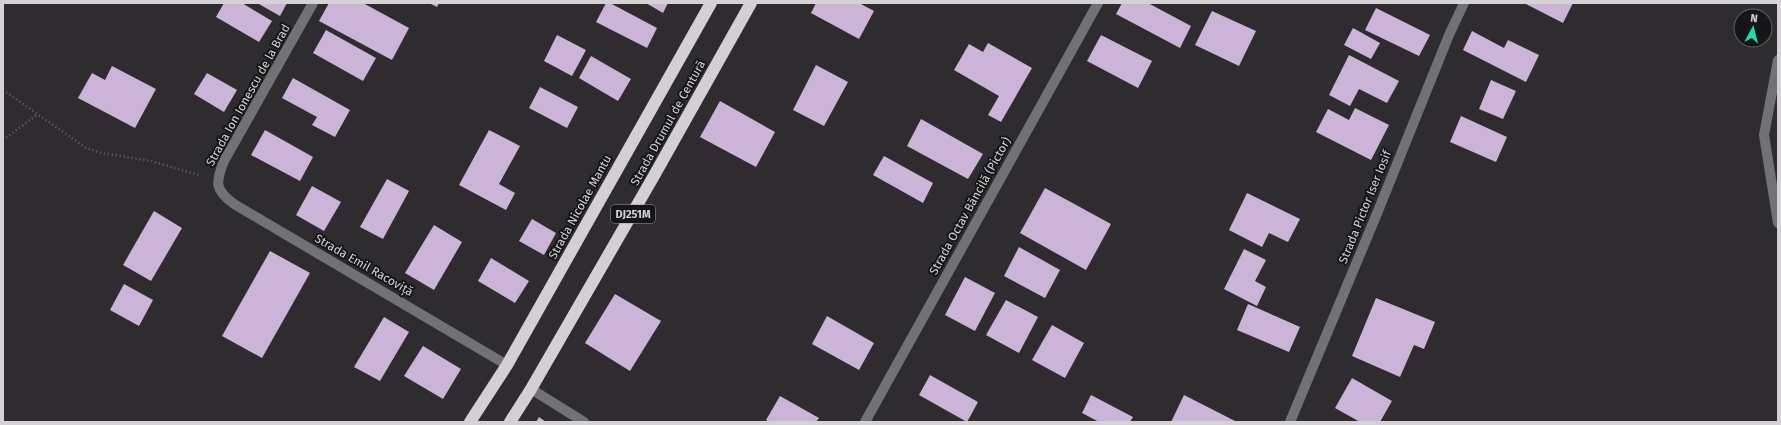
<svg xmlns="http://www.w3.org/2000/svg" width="1781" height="425" viewBox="0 0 1781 425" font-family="'Fira Sans',sans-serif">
  <rect width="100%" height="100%" fill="#2f2c30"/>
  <path fill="#ccb3d8" d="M224,3H242L272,21L259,42L216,17Z
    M257,3H287L280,16Z
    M329,3H363L409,28L392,60L319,21Z
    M429,3H439L437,7Z
    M606,3H610L657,28L647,48L596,22Z
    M646,3H668L663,13Z
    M816,3H859L874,11L859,39L811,13Z
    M1122,3H1148L1191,26L1180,48L1116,14Z
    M1524,3H1573L1563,23Z
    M1376,8L1430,35L1419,56L1365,30Z
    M1212,11L1256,31L1239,66L1195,45Z
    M1353,28L1380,43L1371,59L1344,45Z
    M326,30L376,58L363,81L313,53Z
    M1472,31L1504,48L1508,40L1539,55L1526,82L1463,50Z
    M557,35L586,50L572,76L544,61Z
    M1101,35L1152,61L1138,88L1087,61Z
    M988,43L1032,68L1001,122L988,115L999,96L954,70L969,44L983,52Z
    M1349,55L1399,81L1387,103L1359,89L1350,106L1329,95Z
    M591,56L631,79L618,101L579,78Z
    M816,65L848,82L824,126L793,110Z
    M112,66L156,89L135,128L78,98L92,73L105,80Z
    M207,73L237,90L224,112L194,94Z
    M293,78L350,110L335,137L312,125L317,117L282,98Z
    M1491,80L1516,91L1503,119L1479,109Z
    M540,87L578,107L567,128L529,108Z
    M720,101L775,132L756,167L700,137Z
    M1355,108L1389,125L1371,160L1316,132L1328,109L1349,120Z
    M1461,116L1507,137L1496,162L1450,142Z
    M921,119L983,154L968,179L907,146Z
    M265,130L313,157L300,181L251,155Z
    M489,130L520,146L499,184L515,193L506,210L459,185Z
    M884,156L933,183L923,203L873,175Z
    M387,179L409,191L383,239L360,227Z
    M312,186L341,202L324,231L296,215Z
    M1045,188L1111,224L1086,270L1020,233Z
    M1247,193L1300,219L1288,242L1269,233L1262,247L1229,230Z
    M154,211L182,228L151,281L123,265Z
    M532,219L556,233L544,255L519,241Z
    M434,225L462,242L434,290L405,273Z
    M1019,247L1060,270L1045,298L1004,276Z
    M1244,249L1266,260L1255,281L1266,287L1257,306L1224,289Z
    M270,251L310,273L262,358L222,336Z
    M491,258L529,281L515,303L478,281Z
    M965,277L995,293L975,331L945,315Z
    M124,284L153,300L139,326L110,310Z
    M615,294L661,321L630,371L585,343Z
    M1376,298L1435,322L1424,349L1414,345L1400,377L1352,356Z
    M1006,300L1038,317L1019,353L986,335Z
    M1248,304L1300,327L1289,352L1237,330Z
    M827,316L874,343L859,370L812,344Z
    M384,317L409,332L380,381L354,367Z
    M1052,325L1084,343L1065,378L1032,360Z
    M423,346L461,369L443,399L404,376Z
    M930,375L978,402L967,422L919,395Z
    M1352,378L1392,401L1380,422H1360L1335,408Z
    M1091,395L1133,417L1130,422H1099L1082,413Z
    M1184,395L1237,422H1171Z
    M780,396L819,418L816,422H769L766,420Z
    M539,417L546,422H536Z"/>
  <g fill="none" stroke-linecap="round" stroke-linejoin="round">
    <path stroke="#666467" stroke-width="2.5" stroke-dasharray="1 3" stroke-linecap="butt" d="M3,90L86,148L101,153L151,161L199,175
      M3,140L38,114"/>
    <path stroke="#727173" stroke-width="10" d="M313,3L224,161C215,183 215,190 234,204L507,365
      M1778,60L1764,135L1778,223
      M531,389L584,422
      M865,422L1098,3
      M1290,422L1376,216L1449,35L1464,3"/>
    <path stroke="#d3cfd5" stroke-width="12" d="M470,422L507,365L711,3
      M510,422L531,389L655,174L751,3"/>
  </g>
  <g text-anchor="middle" stroke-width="4" stroke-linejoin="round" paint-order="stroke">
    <rect fill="#161517" stroke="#9b999c" stroke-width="1" x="611" y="205" width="44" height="18" rx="3"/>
    <g font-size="11" font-weight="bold" fill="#d4d2d5">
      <text x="633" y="218">DJ251M</text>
    </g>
    <g font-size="12" fill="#d4d2d5" stroke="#161517">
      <text transform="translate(248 95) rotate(-61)" y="4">Strada Ion Ionescu de la Brad</text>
      <text transform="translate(668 123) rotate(-61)" y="4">Strada Drumul de Centură</text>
      <text transform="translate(970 206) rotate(-61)" y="4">Strada Octav Băncilă (Pictor)</text>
      <text transform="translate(580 207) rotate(-61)" y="4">Strada Nicolae Mantu</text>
      <text transform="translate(1365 207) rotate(-68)" y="4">Strada Pictor Iser Iosif</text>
      <text transform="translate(364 265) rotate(30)" y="4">Strada Emil Racoviță</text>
    </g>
  </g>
  <rect width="1781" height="425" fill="none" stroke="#d4d2d5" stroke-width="8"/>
  <g transform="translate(1753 28) rotate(7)"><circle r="19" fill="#161517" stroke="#626163"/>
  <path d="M0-3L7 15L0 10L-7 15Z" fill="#29d5ac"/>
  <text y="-6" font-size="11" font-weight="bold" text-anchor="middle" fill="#d4d2d5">N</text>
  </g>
</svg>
